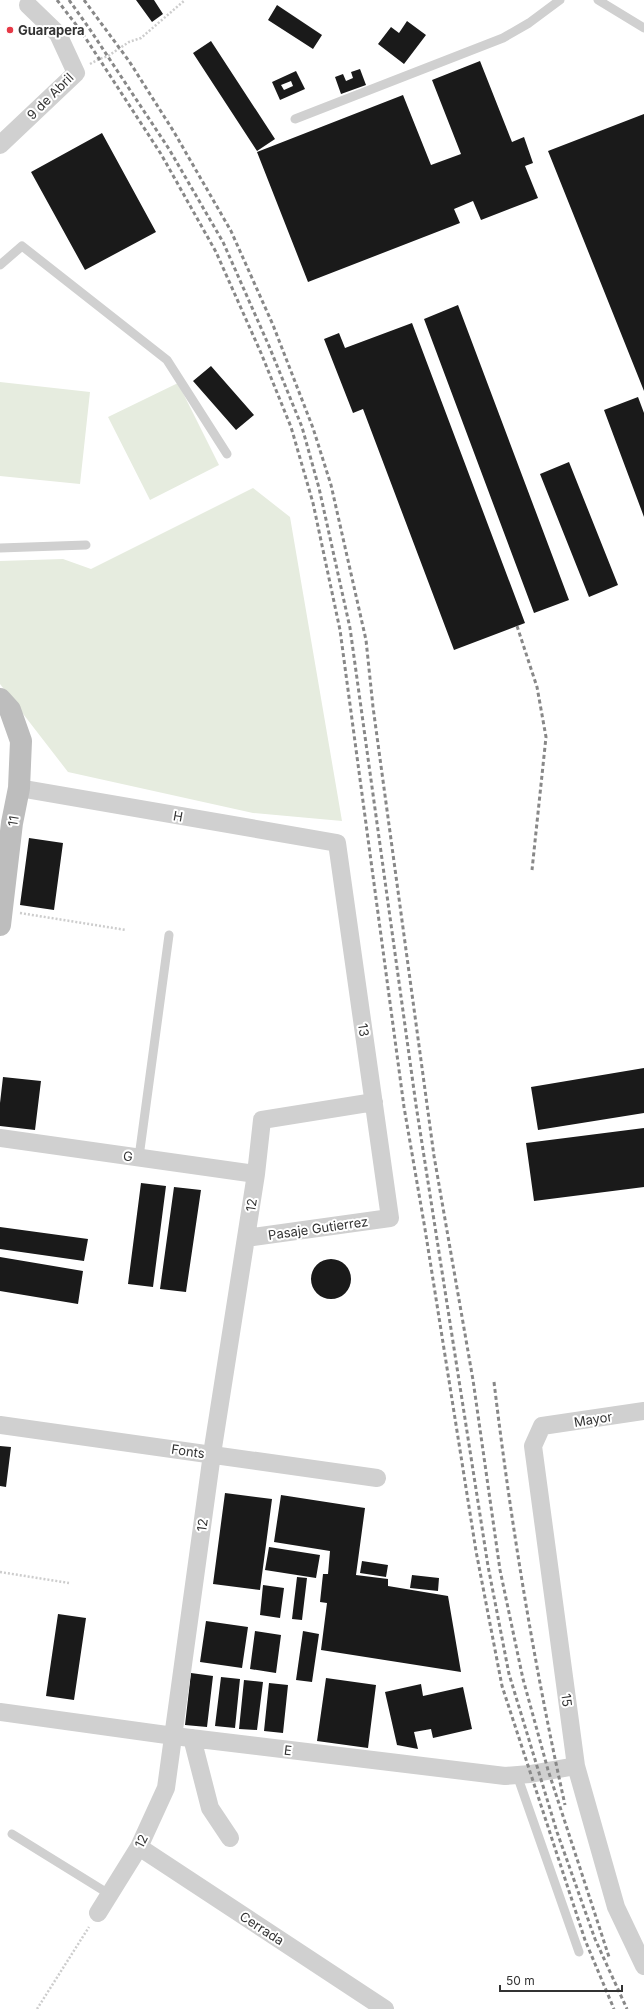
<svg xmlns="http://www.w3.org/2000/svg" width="644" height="2009" viewBox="0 0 644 2009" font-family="Inter,sans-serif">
  <rect width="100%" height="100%" fill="#fff"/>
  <path fill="#e6ecdf" d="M0,382L90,392L80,484L0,476Z
    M178,383L219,465L150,500L108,417Z
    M253,488L290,517L342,821L253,813L68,772L0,684V561L63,559L91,569Z"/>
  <path fill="#1a1a1a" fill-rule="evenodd" d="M136,0H154L163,14L152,22Z
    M277,5L322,35L313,49L268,20Z
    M407,21L426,35L404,64L378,44L391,27L399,33Z
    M211,41L275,139L257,151L193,53Z
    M480,61L512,142L524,137L533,163L525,166L538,198L481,220L473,201L454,209L460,223L308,282L257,152L403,95L431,165L461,154L432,80Z
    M360,69L366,85L341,94L335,77L343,74L346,81L353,78L351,72Z
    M296,71L305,89L280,100L272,82ZM291,81L293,86L284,90L281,85Z
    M644,114V391L548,151Z
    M102,133L156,232L85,270L31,172Z
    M458,305L569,600L534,613L424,319Z
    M412,323L525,623L454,650L363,409L353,413L324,339L339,333L345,348Z
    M211,366L254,415L236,430L193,381Z
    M638,397L644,413V517L604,410Z
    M569,462L618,585L589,597L540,474Z
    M29,838L63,843L54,910L20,905Z
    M644,1068V1113L538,1130L531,1087Z
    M3,1077L41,1081L35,1130L0,1126V1103Z
    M644,1128V1187L534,1201L526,1143Z
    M141,1183L166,1186L153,1287L128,1284Z
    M174,1187L201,1190L186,1292L160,1289Z
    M0,1227L88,1239L84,1261L0,1249Z
    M0,1257L83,1271L78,1304L0,1291Z
    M311 1279a20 20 0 1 1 40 0a20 20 0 1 1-40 0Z
    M0,1446L11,1447L6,1487L0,1486Z
    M225,1493L272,1499L260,1590L213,1584Z
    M281,1495L365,1508L356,1575L388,1579V1586L448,1596L461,1672L321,1650L327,1603L320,1602L323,1574H328L330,1551L274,1542Z
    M269,1547L320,1555L316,1578L265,1570Z
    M362,1561L388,1565L386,1577L360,1573Z
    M412,1575L439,1578L438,1591L410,1588Z
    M297,1577L307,1578L302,1620L292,1619Z
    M263,1585L284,1588L280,1618L260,1615Z
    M58,1614L86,1618L74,1700L46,1696Z
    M206,1621L248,1627L242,1668L200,1662Z
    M255,1631L281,1635L276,1673L250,1669Z
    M303,1631L319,1634L312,1682L296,1680Z
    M191,1673L213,1676L207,1727L185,1725Z
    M221,1677L240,1679L235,1728L215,1726Z
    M326,1678L376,1685L368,1748L317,1741Z
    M244,1680L263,1682L257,1730L239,1729Z
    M269,1683L288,1685L283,1733L264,1731Z
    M421,1684L423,1696L463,1687L472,1729L433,1738L431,1729L414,1732L418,1749L397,1745L385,1692Z"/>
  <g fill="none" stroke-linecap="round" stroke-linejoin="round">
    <path stroke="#cdcdcd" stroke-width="2.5" stroke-dasharray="2 2" stroke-linecap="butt" d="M90,64L99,59L108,56L129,42L141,38L185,0
      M20,913L126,930
      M0,1572L69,1583
      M37,2009L89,1927"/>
    <path stroke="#d0d0d0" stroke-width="9" d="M598,0L644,28
      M295,119L503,38L529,23L560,0
      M0,265L22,246L167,360L227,454
      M0,548L86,545
      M139,1157L169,935
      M517,1775L579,1952
      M12,1834L109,1894"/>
    <path stroke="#d0d0d0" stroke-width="18" d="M0,145L76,73L58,34L28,5
      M19,788L337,843L390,1218L246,1238
      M0,1138L256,1174
      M644,1411L542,1426L533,1446L576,1766L616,1907L644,1966
      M0,1425L377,1478
      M0,1712L174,1736L505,1776L530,1774L576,1766
      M192,1738L210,1808L230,1838
      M139,1847L385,2009
      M98,1913L139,1847L166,1788L212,1454L256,1174L262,1120L374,1102"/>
    <path stroke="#bdbdbd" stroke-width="22" d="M0,699L10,710L21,741L19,788L12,823L0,925"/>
    <path stroke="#888" stroke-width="3" stroke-dasharray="4 3" stroke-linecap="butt" d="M57,0L81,31L161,154L216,252L261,353L291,427L313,503L340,630L404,1107L425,1229L476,1551L502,1686L585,1940L614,2009
      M69,0L89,28L169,149L223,242L269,346L302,427L319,488L350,628L416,1105L488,1566L509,1674L557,1832L595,1939L627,2009
      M84,0L129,61L174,132L231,231L273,325L313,428L331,485L366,640L373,707L434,1156L473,1380L500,1570L523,1679L548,1770L609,1957
      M517,626L537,687L546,737L532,870
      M494,1382C511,1524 534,1665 565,1805"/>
  </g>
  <circle fill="#e63946" stroke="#fff" stroke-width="1.5" cx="10" cy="30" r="4"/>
  <g text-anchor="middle" stroke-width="4" stroke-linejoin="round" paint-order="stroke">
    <g font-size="13" font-weight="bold" fill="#333" stroke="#fff" text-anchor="start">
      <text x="18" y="35">Guarapera</text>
    </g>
    <g font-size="13" fill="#333" stroke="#fff">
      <text transform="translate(50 96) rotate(-45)" y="5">9 de Abril</text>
      <text transform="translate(178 816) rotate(10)" y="5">H</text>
      <text transform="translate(13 821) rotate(-81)" y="5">11</text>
      <text transform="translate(364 1030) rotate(82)" y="5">13</text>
      <text transform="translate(128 1156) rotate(8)" y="5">G</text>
      <text transform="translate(251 1205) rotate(-81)" y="5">12</text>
      <text transform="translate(318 1228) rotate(-8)" y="5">Pasaje Gutierrez</text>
      <text transform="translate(593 1419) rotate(-9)" y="5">Mayor</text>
      <text transform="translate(188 1451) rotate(8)" y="5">Fonts</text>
      <text transform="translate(202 1525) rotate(-82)" y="5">12</text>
      <text transform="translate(567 1700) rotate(82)" y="5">15</text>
      <text transform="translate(288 1750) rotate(7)" y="5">E</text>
      <text transform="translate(141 1841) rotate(-63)" y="5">12</text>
      <text transform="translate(262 1928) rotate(33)" y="5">Cerrada</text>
    </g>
  </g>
  <path d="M500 1985v6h122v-6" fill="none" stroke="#333333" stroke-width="2"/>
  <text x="506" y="1985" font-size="12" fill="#333333" stroke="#ffffff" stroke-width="3" paint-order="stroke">50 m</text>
</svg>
